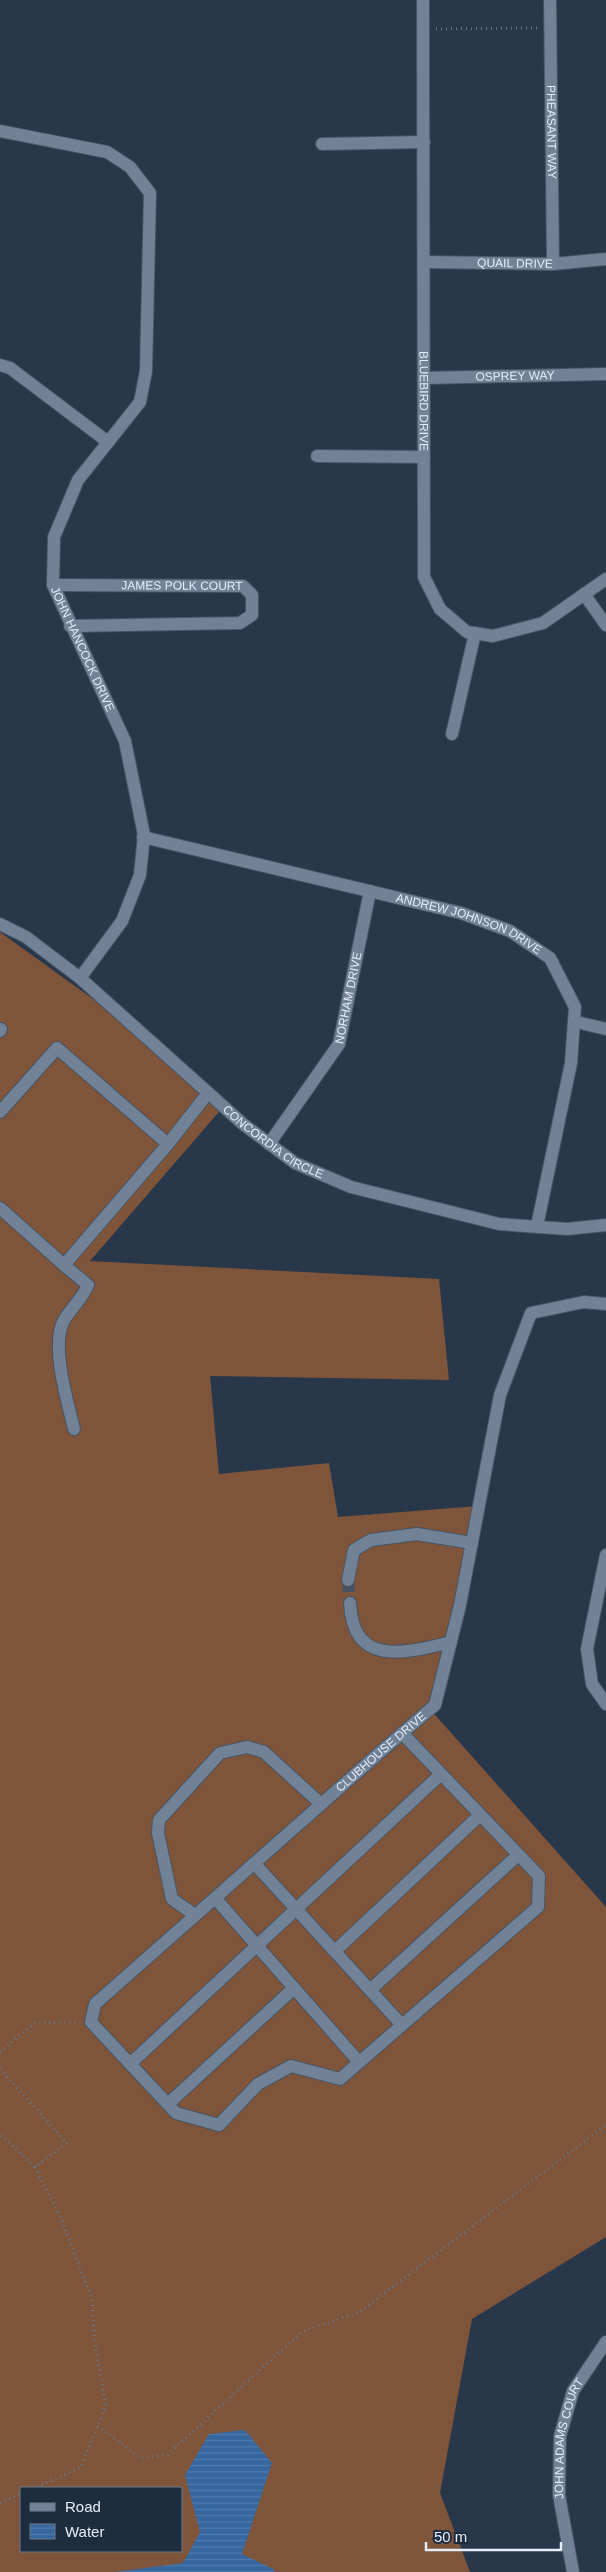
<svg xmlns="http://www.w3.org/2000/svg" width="606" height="2572" viewBox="0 0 606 2572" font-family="Helvetica,sans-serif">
  <defs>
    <pattern id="water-rules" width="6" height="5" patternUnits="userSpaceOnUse" patternTransform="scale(1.25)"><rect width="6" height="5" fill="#35669e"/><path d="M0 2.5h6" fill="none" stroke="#527cac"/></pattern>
  </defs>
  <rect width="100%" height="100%" fill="#283749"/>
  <path fill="#7e543a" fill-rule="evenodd" d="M0,932L172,1056L224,1106L90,1261L439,1279L449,1380L210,1376L219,1474L329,1463L338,1517L478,1506L429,1708L606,1907V2237L472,2319L440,2493L470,2572H0ZM21,2488H181V2551H21Z"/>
  <path fill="url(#water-rules)" d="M245,2430L272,2463L242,2554L275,2570L274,2572H115L183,2563L200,2532L185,2475L209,2434Z"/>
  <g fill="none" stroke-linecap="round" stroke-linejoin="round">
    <path stroke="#445263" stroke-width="12" stroke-dasharray="12 6" stroke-linecap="butt" d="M348,1580L350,1603"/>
    <g stroke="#475463" stroke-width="14">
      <g id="minor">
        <path id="s1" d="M423,0L424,577L440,609L467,632L493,636L543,623L606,579"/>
        <path id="s2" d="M550,0L553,264"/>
        <path id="s3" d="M0,131L107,152L130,167L150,193L146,371L140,402L78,480L54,537L53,585L125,741L144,835L140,875L122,921L80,978"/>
        <path d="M322,144L424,142"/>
        <path id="s4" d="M424,262L553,264L606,259"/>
        <path d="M0,365L10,368L108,442"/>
        <path id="s5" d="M424,378L606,374"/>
        <path d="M317,456L424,457"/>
        <path id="s6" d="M53,585L243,586L252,595V615L240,623L70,626"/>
        <path d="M584,594L606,625"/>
        <path d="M452,734L475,633"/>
        <path id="s7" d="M143,837L461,913L510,931L550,958L575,1007L571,1063L537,1226"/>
        <path id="s8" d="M0,924L26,937L80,978L243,1124L295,1163L351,1187L499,1224L567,1229L606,1225"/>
        <path d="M576,1022L606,1029"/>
        <path d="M0,1031L1,1029"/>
        <path d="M0,1112L57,1048L168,1144"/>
        <path id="s9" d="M269,1144L339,1044L370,891"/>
        <path d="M0,1208L64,1265L168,1144L208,1093"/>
        <path d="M64,1265L88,1285C82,1299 72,1307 64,1320C50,1345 68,1403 74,1429"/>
        <path d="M606,1555L587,1649L592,1684L606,1704"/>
        <path d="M348,1580L354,1550L371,1540L417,1534L472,1543"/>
        <path d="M350,1603C353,1668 406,1653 451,1642"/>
        <path id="s10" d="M402,1733L539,1876L538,1907L340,2079L291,2066L258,2084L219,2125L176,2113L91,2022L95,2004L378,1754L435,1705L460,1605L500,1395L531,1313L584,1302L606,1304"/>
        <path d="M254,1863L402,2025"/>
        <path d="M215,1898L359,2062"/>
        <path d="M195,1915L172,1899L158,1833L159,1820L220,1753L247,1747L264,1752L321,1804"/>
        <path d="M335,1951L480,1815"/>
        <path d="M370,1990L518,1855"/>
        <path d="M130,2064C234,1968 337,1870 441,1774"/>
        <path d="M168,2104L294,1988"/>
        <path id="s11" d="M573,2572L559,2495L560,2436L573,2391L606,2342"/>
      </g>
    </g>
    <path stroke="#6a7787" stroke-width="3" stroke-dasharray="1 4" stroke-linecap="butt" d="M436,29L538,28
      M0,2052L34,2023L78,2022
      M0,2069L67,2143L35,2167L0,2134
      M35,2167L60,2216L92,2299L95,2344L106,2405L81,2467L35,2488
      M98,2426L141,2458L167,2455L303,2331L358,2313L606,2125
      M0,2503L21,2494"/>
    <use href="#minor" stroke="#718297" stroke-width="12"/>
  </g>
  <g text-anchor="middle" stroke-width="4.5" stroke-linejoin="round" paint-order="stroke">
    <g font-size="12" fill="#e4edf9" stroke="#1e2d3e">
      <text dy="4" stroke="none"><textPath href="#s2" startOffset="132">PHEASANT WAY</textPath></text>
      <text dy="4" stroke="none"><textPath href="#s4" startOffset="91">QUAIL DRIVE</textPath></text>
      <text dy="4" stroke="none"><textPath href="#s5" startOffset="91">OSPREY WAY</textPath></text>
      <text dy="4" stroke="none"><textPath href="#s1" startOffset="401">BLUEBIRD DRIVE</textPath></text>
      <text dy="4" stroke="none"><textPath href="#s6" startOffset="129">JAMES POLK COURT</textPath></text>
      <text dy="4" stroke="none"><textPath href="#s3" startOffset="659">JOHN HANCOCK DRIVE</textPath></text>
      <text dy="4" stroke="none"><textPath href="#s7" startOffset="338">ANDREW JOHNSON DRIVE</textPath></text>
      <text dy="4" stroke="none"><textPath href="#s9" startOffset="169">NORHAM DRIVE</textPath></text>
      <text dy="4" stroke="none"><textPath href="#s8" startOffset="351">CONCORDIA CIRCLE</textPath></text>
      <text dy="4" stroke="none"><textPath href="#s10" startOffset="1205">CLUBHOUSE DRIVE</textPath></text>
      <text dy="4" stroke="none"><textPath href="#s11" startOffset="136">JOHN ADAMS COURT</textPath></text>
    </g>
  </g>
  <rect x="20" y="2487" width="162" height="65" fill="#1e2d3e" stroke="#6d7a89"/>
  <rect x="30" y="2503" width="25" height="8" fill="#718297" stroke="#6d7a89"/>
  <text x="65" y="2512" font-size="15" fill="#e4edf9">Road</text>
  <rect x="30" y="2524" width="25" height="15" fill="url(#water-rules)" stroke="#6d7a89"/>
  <text x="65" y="2537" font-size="15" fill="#e4edf9">Water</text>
  <path d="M426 2542v8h135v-8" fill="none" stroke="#e4edf9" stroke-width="2.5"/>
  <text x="434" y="2542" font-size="15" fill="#e4edf9" stroke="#1e2d3e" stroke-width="4" paint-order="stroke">50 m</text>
</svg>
